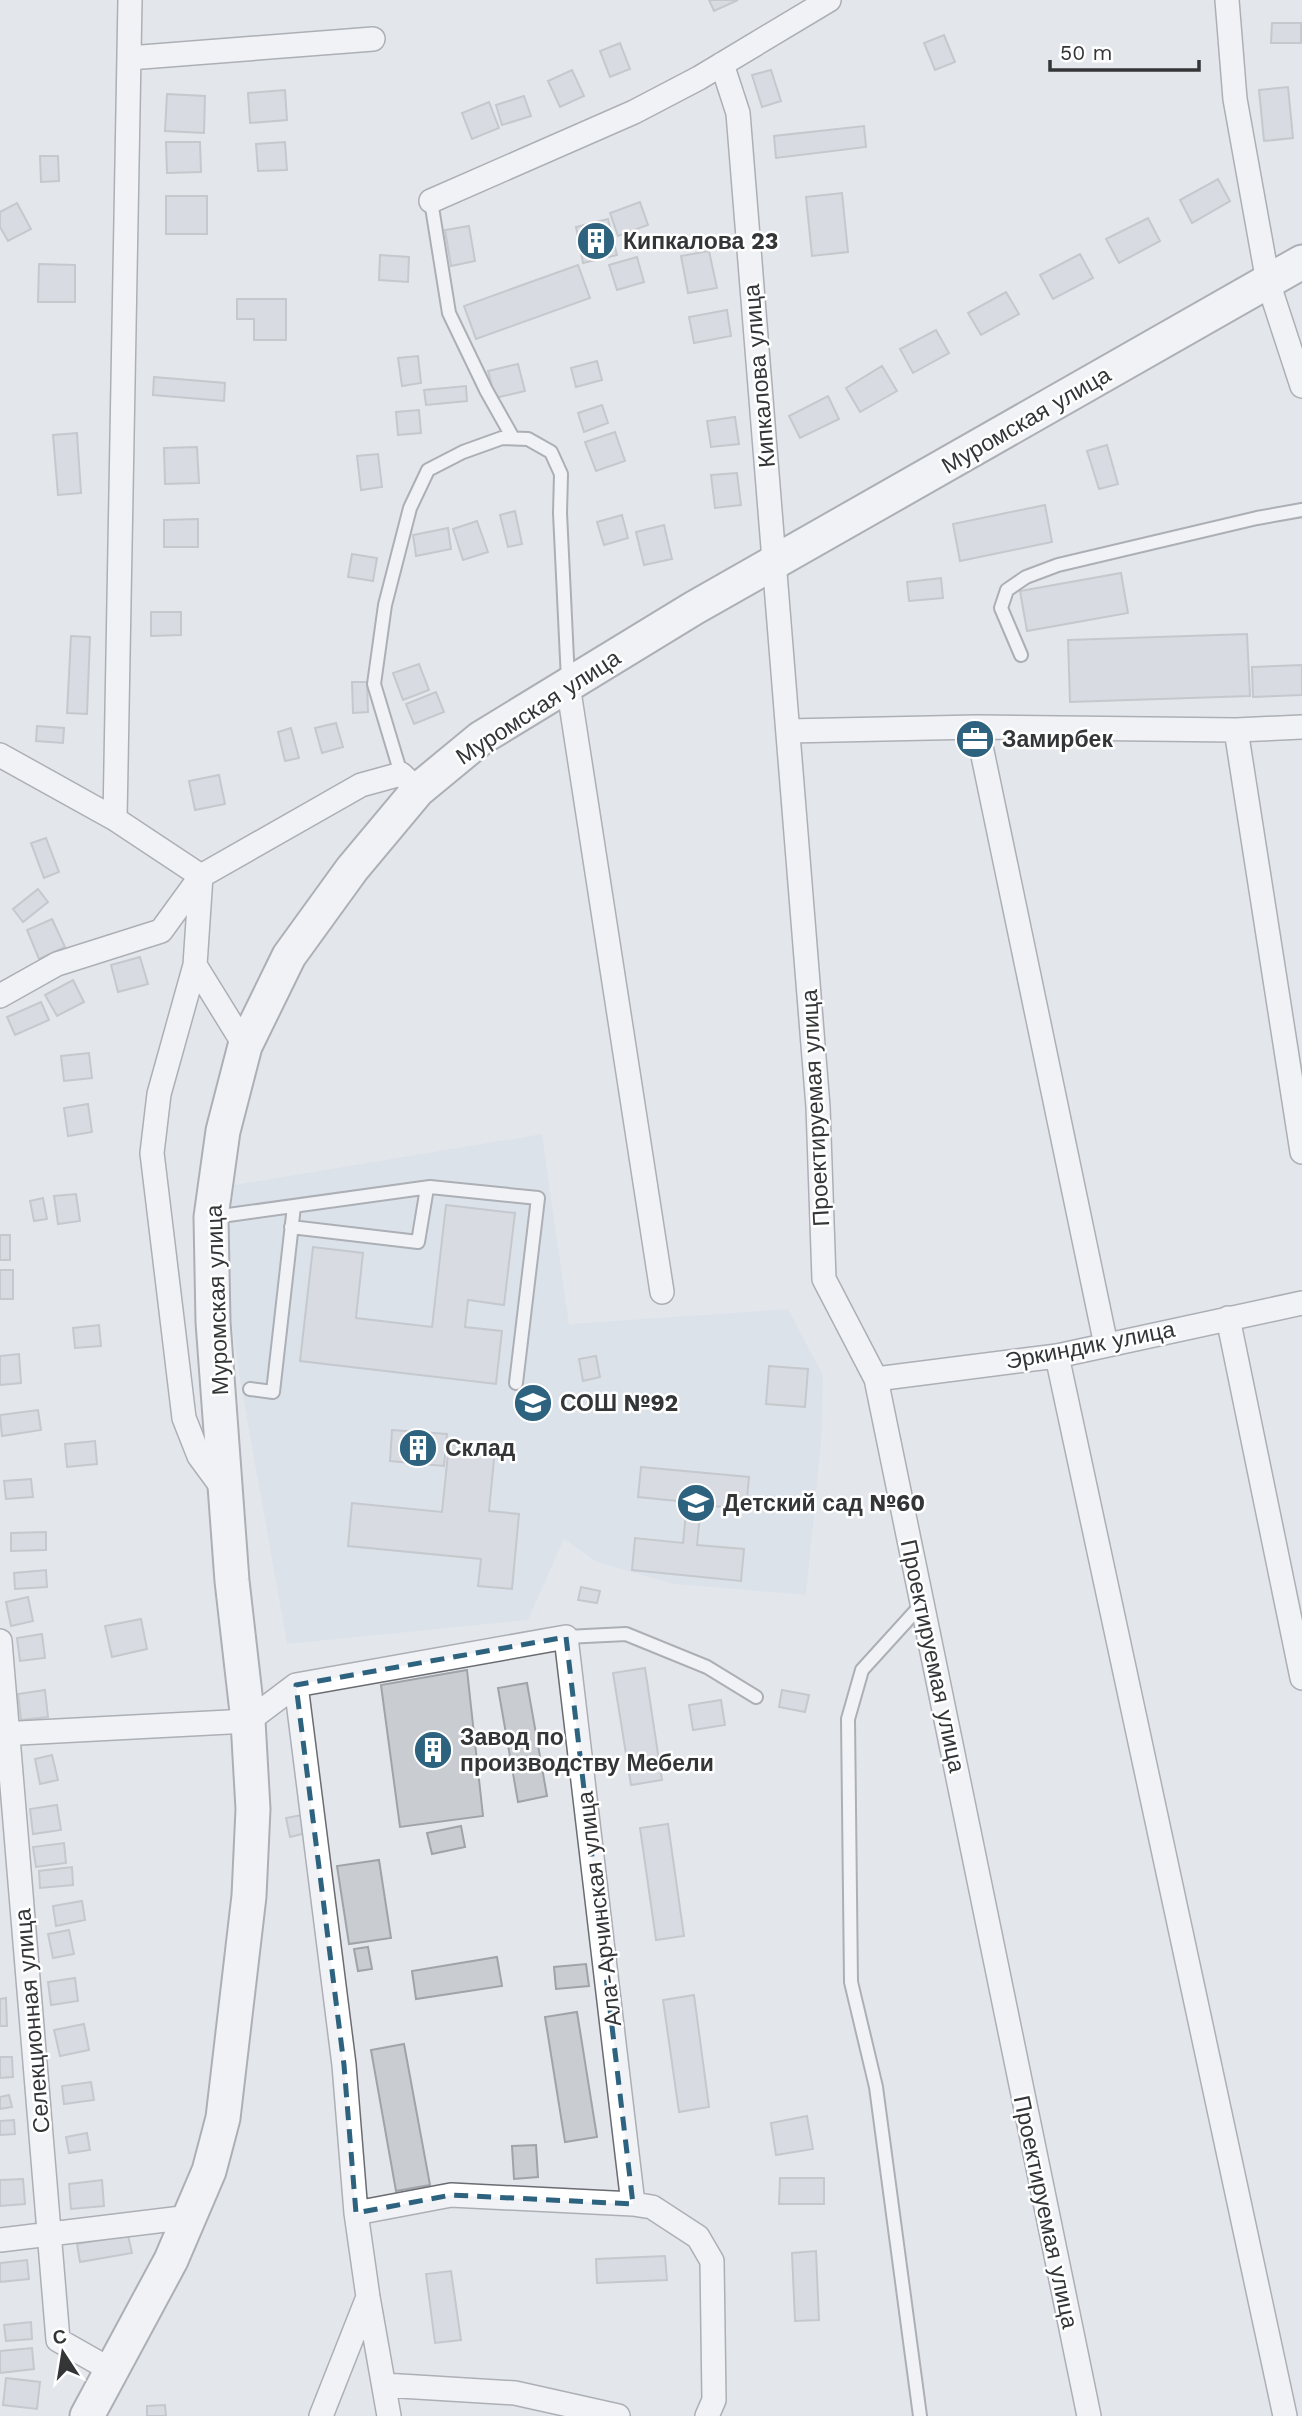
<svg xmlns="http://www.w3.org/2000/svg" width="1302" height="2416" viewBox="0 0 1302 2416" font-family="'Work Sans',sans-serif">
  <rect width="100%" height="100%" fill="#e3e7ec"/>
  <path fill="#d3dce7" d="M542,1134L569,1324L788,1309L823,1375L822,1433L806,1595L673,1584L597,1562L564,1539L528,1620L287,1644L241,1386L224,1271L234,1185Z"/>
  <path fill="#c9cdd2" stroke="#9fa4a8" stroke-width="2" d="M709,0H738L714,11Z
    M1272,23H1301V43H1271Z
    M944,35L955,62L935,70L924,43Z
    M620,43L630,69L610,77L600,51Z
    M572,70L584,96L560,107L548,81Z
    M771,70L781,101L762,107L752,75Z
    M1288,87L1293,138L1264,141L1259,90Z
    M285,90L287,120L250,123L248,93Z
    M167,94L205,96L204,133L165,131Z
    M524,96L531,116L502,125L496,105Z
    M489,102L499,128L472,139L462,113Z
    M864,126L866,147L776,158L774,136Z
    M166,142H200L201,172L167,173Z
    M285,142L287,170L258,171L256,144Z
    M40,156H58L59,181L41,182Z
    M1218,179L1230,201L1192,223L1180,200Z
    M842,193L848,252L812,256L806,197Z
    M166,196H207V234H166Z
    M640,202L648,225L618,236L610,213Z
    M17,203L31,229L8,241L0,227V212Z
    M1148,218L1160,241L1119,263L1106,239Z
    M608,219L617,255L583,263L576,227Z
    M469,226L475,261L451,266L445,230Z
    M709,251L717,288L688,293L681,256Z
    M1080,254L1093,278L1053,299L1040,275Z
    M380,255L409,257L408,282L379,280Z
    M637,257L644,282L617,290L609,265Z
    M39,264L75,265V302H38Z
    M578,265L590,298L476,339L464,306Z
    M1006,292L1019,314L981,335L968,313Z
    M237,299H286V340H254V319H237Z
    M727,310L731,336L694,343L689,317Z
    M936,330L949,353L913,373L900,349Z
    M418,356L421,383L402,386L398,358Z
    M597,361L602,380L576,387L571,368Z
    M518,364L525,391L495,398L488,371Z
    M882,366L897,391L860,412L846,388Z
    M154,377L225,383L224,401L153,395Z
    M466,386L467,401L426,405L424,390Z
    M828,396L839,419L800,438L789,416Z
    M602,405L608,423L584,432L578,413Z
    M419,410L421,433L398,435L396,412Z
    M735,417L739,444L711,447L707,421Z
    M615,432L625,461L596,471L585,442Z
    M77,433L81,493L58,495L53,435Z
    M1107,445L1118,484L1099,489L1087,451Z
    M197,447L199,483L165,484L164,448Z
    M378,454L382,487L361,490L357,456Z
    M737,473L741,505L715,508L711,475Z
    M1045,505L1052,542L960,561L953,524Z
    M515,511L522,544L508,547L500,515Z
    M622,515L628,538L604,545L597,522Z
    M198,519V547H164V520Z
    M477,521L488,552L463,560L453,529Z
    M664,525L672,559L644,565L636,532Z
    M448,528L451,549L416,556L413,535Z
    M352,554L377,558L373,581L348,577Z
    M1121,573L1128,613L1027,631L1020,591Z
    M941,578L943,598L909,601L907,582Z
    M151,612H181V635L151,636Z
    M1247,634L1250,696L1070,702L1068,640Z
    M71,636L90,637L87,714L67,713Z
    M419,664L429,690L403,700L393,673Z
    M1302,665V695L1253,697L1252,667Z
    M352,682H367L368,712L353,713Z
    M436,692L444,712L414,724L406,704Z
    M336,723L343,747L322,753L315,728Z
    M37,726L64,728L63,743L36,741Z
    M291,728L299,758L285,761L278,732Z
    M219,775L225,804L195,810L189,781Z
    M46,838L59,872L44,878L31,843Z
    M38,889L48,902L23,922L13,909Z
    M52,919L65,947L39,959L27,930Z
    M140,957L148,984L118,992L111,965Z
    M73,980L84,1002L57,1016L45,995Z
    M41,1002L49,1020L15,1035L7,1017Z
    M89,1053L92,1078L64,1081L61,1056Z
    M88,1104L92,1132L68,1136L64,1108Z
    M76,1194L80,1221L58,1224L54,1196Z
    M43,1198L47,1219L34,1221L30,1201Z
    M446,1205L515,1213L504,1305L468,1300L465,1327L502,1331L496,1384L300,1361L313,1247L363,1253L356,1318L432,1327Z
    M0,1235H10V1260H0Z
    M0,1270H13V1299H0Z
    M99,1325L101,1346L75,1348L73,1328Z
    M19,1354L21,1383L0,1385V1356Z
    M596,1356L600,1377L583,1381L579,1359Z
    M769,1366L808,1369L805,1407L766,1404Z
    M38,1410L41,1430L2,1436L0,1415Z
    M392,1430L447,1434L444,1466L390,1461Z
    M95,1441L97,1464L67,1467L65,1444Z
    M449,1444L495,1449L489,1511L519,1514L512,1589L478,1586L481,1559L348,1546L352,1503L442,1512Z
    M641,1467L749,1477L746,1509L701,1505L697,1545L744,1549L741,1581L632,1570L635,1538L683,1543L687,1502L638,1497Z
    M31,1479L33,1497L6,1499L4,1481Z
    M46,1532V1550L11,1551V1533Z
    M46,1570L47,1587L15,1589L14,1573Z
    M581,1587L600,1591L597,1603L578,1600Z
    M28,1597L33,1621L11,1626L6,1602Z
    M141,1619L147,1649L112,1657L105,1626Z
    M42,1634L45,1658L20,1661L17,1638Z
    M645,1668L662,1780L631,1785L613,1673Z
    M467,1670L483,1816L400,1827L381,1685Z
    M527,1683L547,1796L518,1802L498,1688Z
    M45,1690L48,1717L21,1720L18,1694Z
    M782,1690L809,1695L805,1712L779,1707Z
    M721,1700L725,1725L693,1730L689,1705Z
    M52,1755L58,1780L40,1784L35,1759Z
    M57,1805L61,1830L33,1834L30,1809Z
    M302,1815L306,1833L290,1837L286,1818Z
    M668,1824L684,1936L656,1940L640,1828Z
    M461,1826L465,1847L432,1854L427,1833Z
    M64,1843L66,1863L36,1867L33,1847Z
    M379,1860L391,1938L349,1944L337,1866Z
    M72,1867L73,1885L40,1888L39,1871Z
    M82,1901L85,1920L56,1926L53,1906Z
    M69,1930L74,1954L53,1958L48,1934Z
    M368,1947L372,1969L358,1971L354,1949Z
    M497,1957L502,1986L416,1999L412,1971Z
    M586,1964L589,1986L556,1989L554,1967Z
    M75,1978L78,2001L51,2005L48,1982Z
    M694,1995L709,2107L679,2112L663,2000Z
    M6,1998L7,2026H0V1999Z
    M577,2012L597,2137L565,2142L545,2017Z
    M84,2024L89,2050L60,2056L54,2030Z
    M404,2044L430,2185L396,2191L371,2050Z
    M0,2057H12L13,2077L0,2078Z
    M91,2082L94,2100L64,2104L62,2086Z
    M9,2095L12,2107L0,2109V2097Z
    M807,2116L813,2149L776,2155L771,2123Z
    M14,2120L15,2134L0,2135V2121Z
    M87,2133L90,2150L69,2153L66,2137Z
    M536,2145L538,2177L514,2179L512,2146Z
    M780,2178H824V2204H779Z
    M23,2179L25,2204L0,2206V2180Z
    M102,2180L104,2206L71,2209L69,2184Z
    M128,2235L132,2253L80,2262L77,2244Z
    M816,2251L819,2320L795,2321L792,2253Z
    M665,2256L667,2280L597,2283L596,2259Z
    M27,2260L29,2279L0,2282V2263Z
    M451,2271L461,2340L435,2343L426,2274Z
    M31,2322L32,2339L6,2341L4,2325Z
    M32,2348L34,2369L0,2373V2351Z
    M6,2378L40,2382L37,2409L3,2405Z
    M165,2405L166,2416H147V2406Z"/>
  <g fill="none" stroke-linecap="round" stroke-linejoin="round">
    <g stroke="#696c71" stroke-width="16">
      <path id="lane" d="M431,201L449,313L486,390L513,438
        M1021,655L1001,608L1007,590L1026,577L1058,565L1257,518L1302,510
        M401,774L374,684L385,605L410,508L428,470L463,452L502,438L528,439L551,452L561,474L560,513L568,680
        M214,1217L430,1187L538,1198L516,1383
        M291,1227L418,1242L427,1188
        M250,1389L273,1392L294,1206
        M566,1637L626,1634L707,1667L756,1697
        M920,2416L876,2087L851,1982L848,1719L862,1670L922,1604"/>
    </g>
    <g stroke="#696c71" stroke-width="26">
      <path id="street" d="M1227,0L1235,99L1268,282L1302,386
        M129,58L373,39
        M722,64L738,113L818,1107L824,1279L876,1379L1089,2416
        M431,201L634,112L699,78L829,0
        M568,685L662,1292
        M977,727L1106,1345
        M1236,730L1302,1152
        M788,731L977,727L1236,730L1302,727
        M0,755L115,819L201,876L195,965L159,1094L152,1153L184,1418L199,1456L224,1490
        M115,819L130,0
        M195,965L245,1046
        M0,996L57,964L161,931L201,876L361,785L401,774L418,790
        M1228,1318L1302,1678
        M1057,1356L1285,2416
        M876,1379L1057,1356L1302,1303
        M0,1641L58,2340L111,2370
        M296,1685L566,1637L633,2204L451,2195L356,2213
        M0,1734L248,1721L296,1685L344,2065L356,2213L368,2297L389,2416
        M633,2204L652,2207L698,2237L712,2261L714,2400L707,2416
        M0,2240L190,2217
        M384,2385L515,2393L618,2416
        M321,2416L368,2297"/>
    </g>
    <g stroke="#696c71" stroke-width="37">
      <path id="secondary" d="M87,2416L171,2260L209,2171L223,2118L249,1896L253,1809L248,1721L232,1581L213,1322L211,1217L223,1131L245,1046L289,956L352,869L418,790L481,738L694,608L1302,262"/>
    </g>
    <use href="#lane" stroke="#fff" stroke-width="12"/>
    <use href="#street" stroke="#fff" stroke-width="23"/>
    <use href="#secondary" stroke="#fff" stroke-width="33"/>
  </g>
  <path d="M0 0H1302V2416H0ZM566,1637L633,2204L451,2195L356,2213L344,2065L296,1685Z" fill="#e3e7ec" fill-opacity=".55" fill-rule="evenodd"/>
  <path fill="none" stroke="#2e637f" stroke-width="5" stroke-dasharray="14 9" stroke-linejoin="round" d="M566,1637L633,2204L451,2195L356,2213L344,2065L296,1685Z"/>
  <defs>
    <g id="building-disc" transform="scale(2.0125)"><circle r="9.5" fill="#2e637f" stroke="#fff"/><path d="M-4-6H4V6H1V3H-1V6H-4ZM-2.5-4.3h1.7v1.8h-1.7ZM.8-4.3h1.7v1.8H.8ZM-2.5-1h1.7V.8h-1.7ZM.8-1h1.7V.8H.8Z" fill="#fff"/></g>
    <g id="office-disc" transform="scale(2.0125)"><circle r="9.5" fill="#2e637f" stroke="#fff"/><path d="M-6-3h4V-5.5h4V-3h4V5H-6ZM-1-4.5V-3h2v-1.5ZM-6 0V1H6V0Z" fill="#fff"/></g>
    <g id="school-disc" transform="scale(2.0125)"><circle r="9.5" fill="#2e637f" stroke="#fff"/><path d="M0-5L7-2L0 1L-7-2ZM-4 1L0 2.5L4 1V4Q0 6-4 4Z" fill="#fff"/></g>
  </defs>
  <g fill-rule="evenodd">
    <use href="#building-disc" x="596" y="241"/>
    <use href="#office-disc" x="975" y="739"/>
    <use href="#school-disc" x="533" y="1403"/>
    <use href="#building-disc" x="418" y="1448"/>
    <use href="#school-disc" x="696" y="1503"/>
    <use href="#building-disc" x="433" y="1750"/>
  </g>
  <g text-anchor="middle" stroke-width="5" stroke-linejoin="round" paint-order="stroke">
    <g font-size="23" font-weight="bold" fill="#333537" stroke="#fff" text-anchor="start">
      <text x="623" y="249">Кипкалова 23</text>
      <text x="1002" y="747">Замирбек</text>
      <text x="560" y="1411">СОШ №92</text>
      <text x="445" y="1456">Склад</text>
      <text x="723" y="1511">Детский сад №60</text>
      <text x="460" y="1745">Завод по<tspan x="460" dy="26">производству Мебели</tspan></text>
    </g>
    <g font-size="23" fill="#333537" stroke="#fff">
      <text transform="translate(759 376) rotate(-95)" y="8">Кипкалова улица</text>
      <text transform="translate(1026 420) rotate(-30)" y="8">Муромская улица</text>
      <text transform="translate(538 707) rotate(-33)" y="8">Муромская улица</text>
      <text transform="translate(815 1108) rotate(-93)" y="8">Проектируемая улица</text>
      <text transform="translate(217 1300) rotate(-92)" y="8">Муромская улица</text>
      <text transform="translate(1090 1345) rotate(-11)" y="8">Эркиндик улица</text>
      <text transform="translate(933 1656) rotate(78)" y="8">Проектируемая улица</text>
      <text transform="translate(599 1909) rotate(-97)" y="8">Ала-Арчинская улица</text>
      <text transform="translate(32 2021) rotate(-95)" y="8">Селекционная улица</text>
      <text transform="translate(1046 2212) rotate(78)" y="8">Проектируемая улица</text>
    </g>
  </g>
  <g transform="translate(63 2353) rotate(348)" stroke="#ffffff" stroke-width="5" paint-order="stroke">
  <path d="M0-5L12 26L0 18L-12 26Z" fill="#333537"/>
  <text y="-10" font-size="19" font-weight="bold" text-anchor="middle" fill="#333537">С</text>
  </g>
  <path d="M1050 60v10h149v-10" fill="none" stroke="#333537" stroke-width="3.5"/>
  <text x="1060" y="60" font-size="21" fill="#333537" stroke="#ffffff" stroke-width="5" paint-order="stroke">50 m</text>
</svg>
